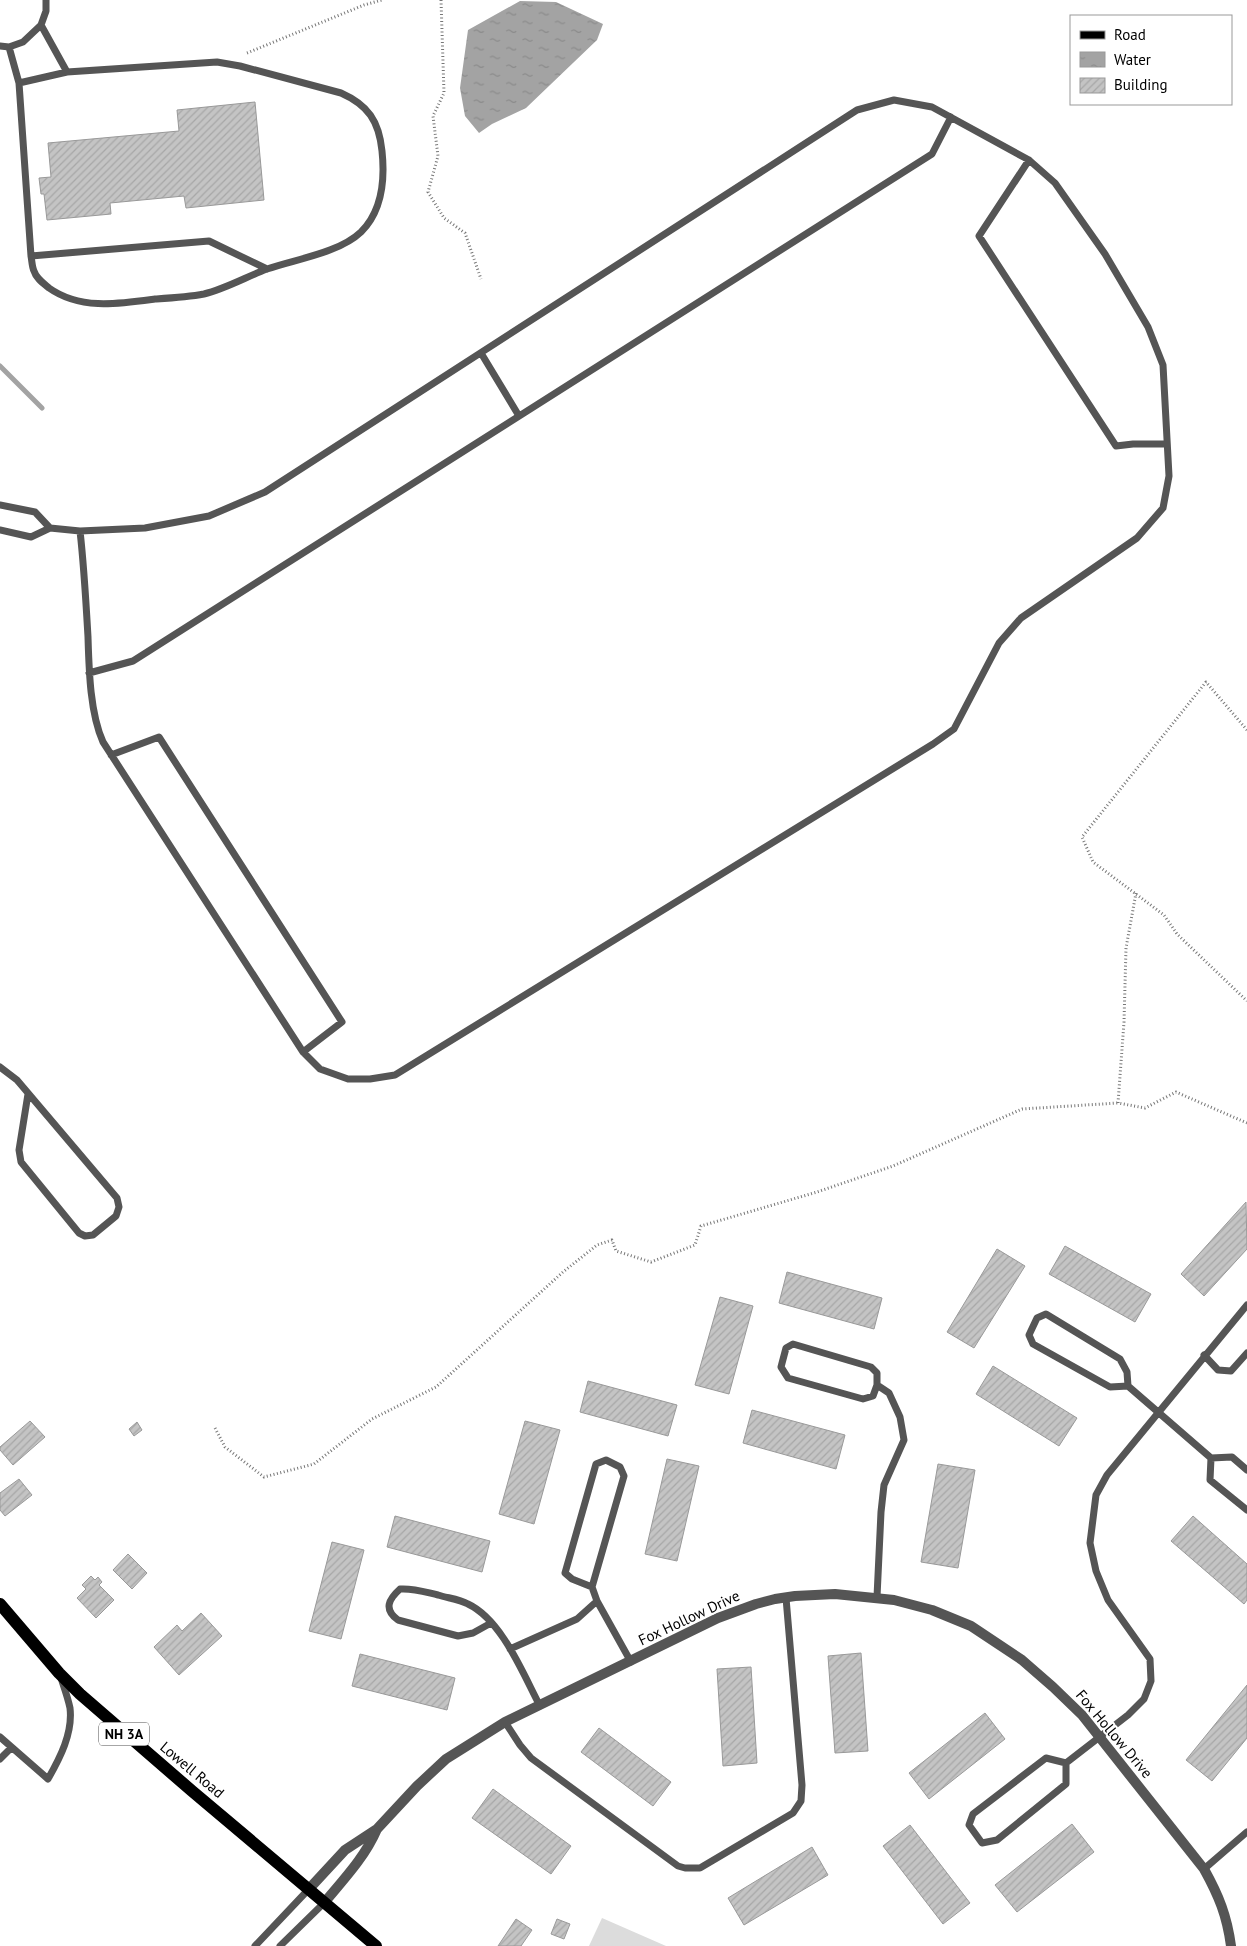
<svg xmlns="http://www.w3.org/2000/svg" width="1247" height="1946" viewBox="0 0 1247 1946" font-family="'PT Sans',sans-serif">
  <defs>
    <pattern id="water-ripples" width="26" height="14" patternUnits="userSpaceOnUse" patternTransform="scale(1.25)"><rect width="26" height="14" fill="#a3a3a3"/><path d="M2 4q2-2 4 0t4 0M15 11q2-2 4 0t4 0" fill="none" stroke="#8b8b8b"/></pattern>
    <pattern id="building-hatch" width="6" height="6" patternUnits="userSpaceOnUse" patternTransform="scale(1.25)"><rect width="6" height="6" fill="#c4c4c4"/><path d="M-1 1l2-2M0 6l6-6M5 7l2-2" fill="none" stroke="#a7a7a7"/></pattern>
  </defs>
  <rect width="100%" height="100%" fill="#fff"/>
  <path fill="#dcdcdc" d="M602,1918L666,1946H589Z"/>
  <path fill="url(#water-ripples)" d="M520,1L556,2L603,24L597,40L526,108L492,124L479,133L465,116L460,88L468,30Z"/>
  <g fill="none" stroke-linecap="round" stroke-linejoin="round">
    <path stroke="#a3a3a3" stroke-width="5" d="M0,366L42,408"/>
  </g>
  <path fill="url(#building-hatch)" stroke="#999" d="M255,102L264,200L186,208L184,196L110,203L111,214L47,220L44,194H41L39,178L51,177L48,143L179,131L177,110Z
    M1246,1202L1247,1249L1204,1296L1181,1274Z
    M1065,1246L1151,1294L1135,1322L1049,1274Z
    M997,1249L1025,1266L974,1348L947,1332Z
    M787,1272L882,1298L874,1329L779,1303Z
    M720,1297L753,1306L729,1394L695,1385Z
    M993,1366L1077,1418L1059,1446L976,1394Z
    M588,1381L677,1405L668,1436L580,1412Z
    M752,1410L845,1435L836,1469L743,1443Z
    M30,1421L45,1437L13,1465L0,1450V1447Z
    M525,1421L560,1430L534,1524L499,1514Z
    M137,1422L142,1430L134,1436L129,1429Z
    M667,1459L699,1466L677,1561L645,1554Z
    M938,1464L975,1470L958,1568L921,1562Z
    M19,1479L32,1495L5,1516L0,1510V1493Z
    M395,1516L490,1541L482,1572L387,1547Z
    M1193,1516L1247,1564V1600L1244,1604L1171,1541Z
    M332,1542L364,1550L341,1639L309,1631Z
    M128,1554L147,1573L132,1589L113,1570Z
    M91,1576L95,1580L98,1577L102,1582L99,1585L114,1600L96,1618L77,1598L86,1589L82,1585Z
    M201,1613L222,1636L179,1675L154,1647L177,1625L182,1631Z
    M861,1653L868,1751L835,1753L828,1656Z
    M360,1654L455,1678L447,1710L352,1686Z
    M751,1667L757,1763L723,1766L717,1669Z
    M1247,1685V1738L1212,1781L1186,1760Z
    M985,1713L1005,1739L929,1799L909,1773Z
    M599,1728L671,1782L653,1806L581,1752Z
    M493,1789L571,1846L551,1874L472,1818Z
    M1072,1824L1094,1852L1017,1912L995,1885Z
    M910,1825L970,1903L943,1924L883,1846Z
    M812,1847L828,1875L744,1925L728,1898Z
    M516,1919L532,1930L521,1946H498Z
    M557,1919L570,1924L564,1939L551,1934Z"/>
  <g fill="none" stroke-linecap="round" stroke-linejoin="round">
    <path stroke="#777" stroke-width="3" stroke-dasharray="1 2.5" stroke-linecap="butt" d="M441,0L444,93L433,116L438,156L428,192L444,218L465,233L481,279
      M247,53L364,5L382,0
      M1247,730L1206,682L1082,837L1093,862L1164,915L1177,934L1247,1001
      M1136,893L1126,948L1124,1022L1118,1103L1145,1108L1176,1092L1247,1123
      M215,1428L225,1447L264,1477L314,1464L372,1419L436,1387L563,1272L597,1245L612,1240L616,1251L651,1262L695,1245L701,1226L817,1192L893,1166L1022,1109L1118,1103"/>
    <path stroke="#555" stroke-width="7" d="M0,46L9,47L19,83L31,256C32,261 32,267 34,271C36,278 43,283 49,288C80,310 118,304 155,299C171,298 188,297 204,294C225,289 246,277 267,269C296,259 339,253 361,232C382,211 385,179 382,151C379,121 368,105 341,93L240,66L217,62L67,72
      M9,47L23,42L41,25
      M19,83L67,72L41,25L46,11V0
      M1029,160L979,236L1116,446L1133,444H1167
      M31,256L209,241L267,269
      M481,353L519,416
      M0,505L35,512L50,528
      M0,530L31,537L50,528L80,531L145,528L209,516L265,492L857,110L894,100L932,107L1029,160L1055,183L1105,254L1148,327L1163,365L1169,476L1163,508L1137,538L1021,618L999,643L954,729L933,744L395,1075L370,1079H348L320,1069L303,1052L103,742C90,713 89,670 88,637C86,602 84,566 80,531
      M89,673L133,661L932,154L951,117
      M111,755L159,737L342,1022L303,1052
      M0,1067L17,1080L117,1198L119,1207L116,1216L93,1235L85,1236L79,1233L21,1162L19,1150L28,1094
      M1204,1355L1218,1370L1231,1371L1247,1353
      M877,1385L873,1396L863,1399L788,1378L781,1367L786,1348L793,1344L871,1367L877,1373V1385L889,1393L900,1417L904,1440L884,1485L881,1512L877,1597
      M1128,1386L1110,1387L1033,1344L1029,1335L1037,1318L1046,1314L1120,1359L1127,1372L1128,1386L1211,1458L1210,1480L1247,1510
      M1211,1458L1232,1457L1247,1470
      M597,1601L631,1662
      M491,1623L473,1633L458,1636L398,1620C383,1609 389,1599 400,1589C413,1588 425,1592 438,1595C447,1598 459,1599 468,1604C502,1620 523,1674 540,1706
      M510,1649L577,1619L597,1601L592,1587L624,1476L620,1467L606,1460L596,1464L565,1573L572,1579L592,1587
      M505,1722L520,1745L531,1758L678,1866L685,1868H700L793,1813L801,1801L802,1785L786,1598
      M0,1737L48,1779C60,1758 73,1733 70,1708C68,1698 64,1687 61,1678
      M1046,1758L1066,1763V1784L997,1840L982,1843L969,1825L973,1814Z
      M0,1759L11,1748
      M1066,1763L1128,1715L1144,1699L1151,1681L1150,1659L1108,1600L1096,1571L1090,1543L1096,1495L1107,1475L1247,1305
      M1204,1869L1247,1832
      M255,1946L308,1890
      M280,1946L324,1903"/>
    <path stroke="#555" stroke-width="10" d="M308,1890L345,1850L377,1829L417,1786L446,1759L505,1722L718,1618L756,1604L775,1599L795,1596L835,1594L894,1600L932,1610L971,1626L1022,1660L1053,1687L1082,1715L1204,1869C1219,1896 1227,1916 1231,1946
      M324,1903C344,1879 365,1857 377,1829"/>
    <path stroke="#000" stroke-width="12" d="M0,1604L59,1673L80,1694L192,1791L376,1946"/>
  </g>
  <g text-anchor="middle" stroke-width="4" stroke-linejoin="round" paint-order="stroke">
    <rect fill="#fff" stroke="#4c4c4c" stroke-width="1" x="99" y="1722.5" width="50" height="23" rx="4"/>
    <g font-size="14" font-weight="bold" fill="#000">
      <text x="124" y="1739">NH 3A</text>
    </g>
    <g font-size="15" fill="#000" stroke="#fff">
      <text transform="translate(689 1618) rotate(-25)" y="5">Fox Hollow Drive</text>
      <text transform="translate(1114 1734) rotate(50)" y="5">Fox Hollow Drive</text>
      <text transform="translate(192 1770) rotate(40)" y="5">Lowell Road</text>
    </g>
  </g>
  <rect x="1070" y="15" width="162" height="90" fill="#ffffff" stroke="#999999"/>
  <rect x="1080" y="31" width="25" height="8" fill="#000000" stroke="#999999"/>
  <text x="1114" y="40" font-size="15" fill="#000000">Road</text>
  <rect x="1080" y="52" width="25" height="15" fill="url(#water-ripples)" stroke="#999999"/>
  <text x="1114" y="65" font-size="15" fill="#000000">Water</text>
  <rect x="1080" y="78" width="25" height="15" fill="url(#building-hatch)" stroke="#999999"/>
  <text x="1114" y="90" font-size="15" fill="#000000">Building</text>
</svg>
